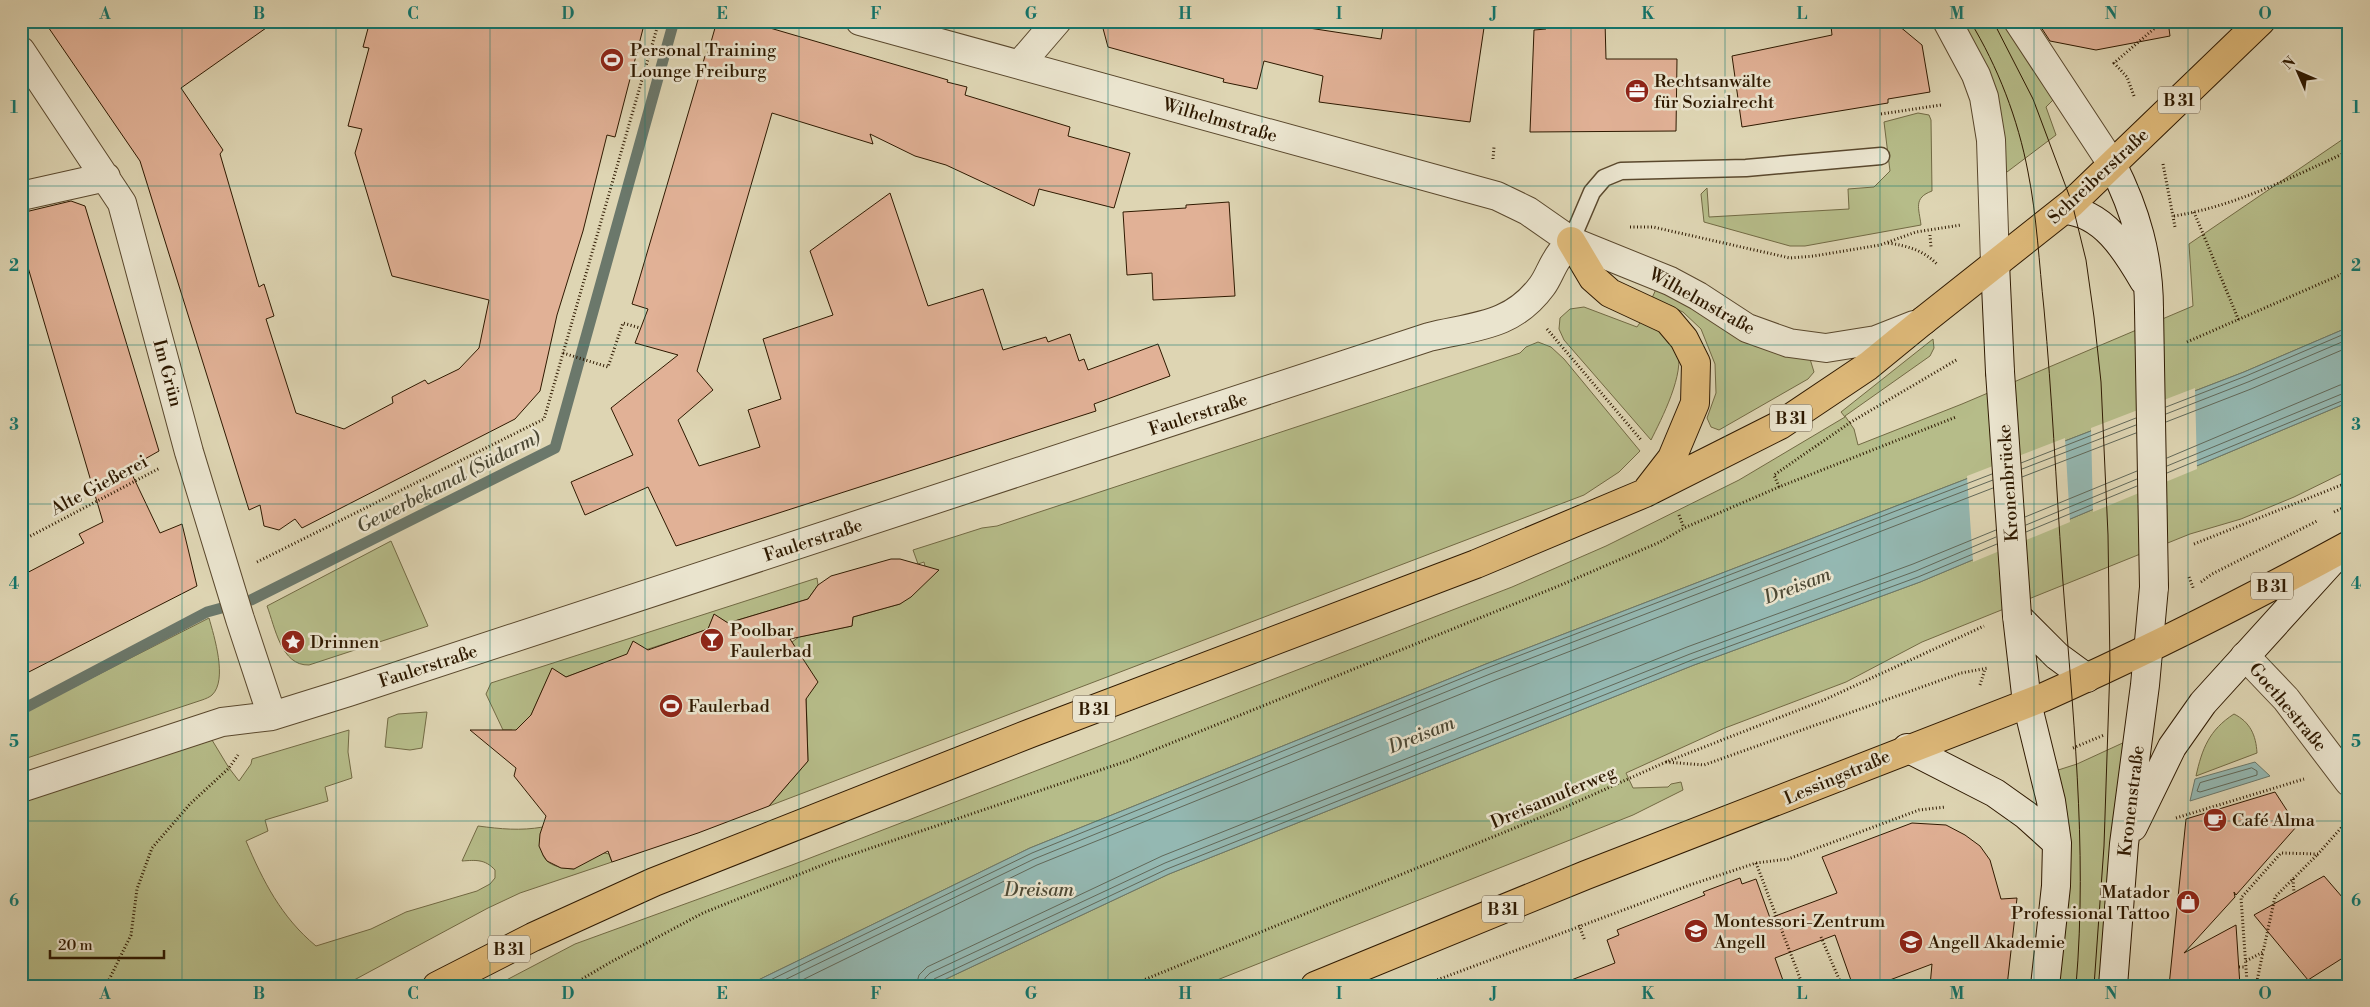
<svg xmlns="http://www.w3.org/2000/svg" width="2370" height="1007" viewBox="0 0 2370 1007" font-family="'Libre Bodoni',serif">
  <rect width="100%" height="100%" fill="#ded5b3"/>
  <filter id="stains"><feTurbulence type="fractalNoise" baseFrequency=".004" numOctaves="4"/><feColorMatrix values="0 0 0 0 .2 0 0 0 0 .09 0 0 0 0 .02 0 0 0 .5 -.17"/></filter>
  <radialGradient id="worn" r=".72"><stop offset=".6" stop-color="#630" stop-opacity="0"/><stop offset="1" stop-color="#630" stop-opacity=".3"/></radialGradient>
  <path fill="#b6bc89" stroke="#726a44" d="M1959,21H2003L2054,99L2046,107L2056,135L2003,175Z
    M1918,113L1929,115L1931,120L1932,191C1913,198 1919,208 1921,225L1805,246H1790L1704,222L1701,194L1707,188L1709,217L1849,209L1848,189L1874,187L1890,171L1884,122Z
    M2349,135V327L2244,372L1486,664L1030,848L746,986H495L575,944L792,865L1512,587L1606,546L1739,480L1845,417L1841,412L1933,339L1934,348L1930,356L1845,416L1854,429L1858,445L1962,404L2193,306L2189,244Z
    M1657,287L1810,359L1814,372L1808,379L1719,430L1711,427L1707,418L1716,393L1715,364L1701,329L1683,312L1652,298Z
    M1584,307L1637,327L1644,317C1655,325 1671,336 1677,349C1686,372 1661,420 1651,440L1564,340L1559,329L1560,318L1570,309Z
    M1538,342L1551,347L1564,359L1640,451L1619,472L1584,495L769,806L808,761L806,691L813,689L816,683V679L788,651L792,642L799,637L852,626L853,617L900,604L928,580L924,562L918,564L913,550L982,528L997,526L1520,353L1526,347Z
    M2349,402V470L2294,497L2241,519L2190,534L1922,642L1846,682L1725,728L1626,773L1633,788L1668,787L1671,784L1681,782L1683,790L1633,815L1202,986H931L1169,874L1694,665L1920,582Z
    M391,541L428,626L309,665C281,666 275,627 267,606Z
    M817,578L818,585L808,599L728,623L714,615L708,629C661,646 613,659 566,677L552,669L528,722L518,735L512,730H503L486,694L491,683Z
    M209,618C214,636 228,680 212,695C210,697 205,699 202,700L21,760V714Z
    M427,712L422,748L410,750L385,747L388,718L398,714Z
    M2234,714C2250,722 2256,735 2257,753L2196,776C2202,749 2209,730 2234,714Z
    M349,730L348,752L352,778L325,787L328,801L265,820L268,831L246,841C263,881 281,917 316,946L371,929L406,912L477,891L490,884L495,878V870C485,859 476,860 462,861L478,826C501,829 520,831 543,827C538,856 542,867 574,869L595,851L609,854L612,862L520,893L488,908L343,986H21V801L212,740L229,768L239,781L251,764L252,759Z
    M2127,741L2104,986H2055L2052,772L2077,764Z"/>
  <path fill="#94b8b2" stroke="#6b786b" d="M2349,327V402L1920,582L1694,665L1169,874L931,986H746L1030,848L1486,664L2244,372Z
    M2255,762L2270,776L2190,801L2195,779Z"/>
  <path fill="#ded5b3" d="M2195,388L2197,469L2093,512L2091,428Z
    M2065,438L2070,522L1973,562L1967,476Z"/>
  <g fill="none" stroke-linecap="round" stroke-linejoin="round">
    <path stroke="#616859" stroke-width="1" d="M2166,407L2246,376L2349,332
      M2166,414L2248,382L2349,339
      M2166,422L2251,389L2349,347
      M2167,458L2340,385L2349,384
      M2021,463L2136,418
      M2167,466L2349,391
      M2022,469L2136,425
      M2167,473L2349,398
      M2022,477L2136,433
      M2025,517L2137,471
      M2026,525L2137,479
      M2026,532L2137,486
      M2252,768L2257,771V775L2200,792L2197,791L2200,783Z
      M758,986L1032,853L1487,668L1992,474
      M772,986L1034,859L1490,674L1993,480
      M790,986L1037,865L1493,681L1993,488
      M916,986L919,975L927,967L1162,856L1687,647L1913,564L1996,530
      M924,986L925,978L930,973L1165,863L1690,654L1916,571L1996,537
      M930,986L934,979L1167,869L1692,660L1918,577L1997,544"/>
    <path stroke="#6b786b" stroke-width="11" d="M21,710L207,612L251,600L555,448L672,28"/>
  </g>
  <path fill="#e1b196" stroke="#2e1900" d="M44,21H276L181,88L223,150L220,154L259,287L264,284L274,316L266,319L296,413L344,429L393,403L392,397L425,380L428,384L459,369L479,348L489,300L392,276L355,153L362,129L348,126L369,48L363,47L370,21H645L615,137L607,135L583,231L557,315L540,391L515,419L302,528L295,519L279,530L264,526L260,505L249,510L140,161Z
    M717,21H746L948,80L947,82L967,87L965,95L1070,127L1068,136L1130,153L1114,208L1039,189L1034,206L946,165L915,156L870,134L873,144L772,113L697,371L713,390L678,420L699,466L760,447L748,410L781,399L763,339L833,315L810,251L890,193L928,306L983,289L1003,350L1046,337L1048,342L1070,334L1079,361L1084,359L1088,370L1158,344L1170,376L1094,404L1096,411L676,546L648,487L585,515L571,482L633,455L611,408L678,355L635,343L648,309L632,304L705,56H707Z
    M1101,21H1263L1381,39L1384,21L1430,25L1431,21H1485L1470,122L1319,102L1323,76L1264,61L1257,89L1223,82L1224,79L1108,47Z
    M1546,21H1605L1606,59H1677L1676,131L1530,132L1534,30L1546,29Z
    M1868,21H1893L1922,45L1930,92L1888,99V103L1742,127L1732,56L1832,35L1831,26Z
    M2037,21H2168L2170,36L2096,50L2050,41Z
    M71,201L85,206L159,451L129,468L160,533L182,524L197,586L21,676V576L84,543L79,534L103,522L27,264L21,266V213Z
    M1229,202L1235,296L1153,300L1152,273L1127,275L1123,212L1186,208V205Z
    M891,559H900L939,570L911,597L900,604L853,617L852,626L790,639L818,682L806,699L808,761L769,806L698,833L612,862L608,851L574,869L561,868L547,861L543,855L539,846L540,834L546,816L514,776L516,768L470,730H516L531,715L552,668L566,677L627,654L633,641L648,650L708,629L714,614L728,623L808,599L818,585L831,576Z
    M2275,792L2297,826L2236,895L2234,892L2235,897L2184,953L2236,925L2240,986H2169L2186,819Z
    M1912,823L1946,825L1965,835L1980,846L1990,860L2001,899L2017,898L2007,986H1930L1932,964L1874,986H1853L1835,935L1775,958L1785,986H1561V984L1615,963L1607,940L1619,935L1617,930L1705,895L1703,892L1740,878L1742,884L1756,879L1770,918L1837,893L1822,857Z
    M2324,876L2349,905V954L2308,980L2254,915Z"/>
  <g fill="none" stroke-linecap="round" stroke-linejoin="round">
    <g stroke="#5a482d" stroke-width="19">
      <path id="lane" d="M1571,241L1592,192L1604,178L1621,171L1746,168L1881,156"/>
    </g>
    <g stroke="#5a482d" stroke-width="30">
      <path id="street" d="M860,21L1497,196L1528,211L1571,241L1670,281L1698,296L1747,328L1789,343L1826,348L1876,340L1914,325
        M1947,21L1976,75L1984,97L1991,140L1995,263
        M2018,21L2112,164
        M21,51L122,203L189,452L240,619L272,716
        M1020,64L1057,21
        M21,196L106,177
        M2245,656L2286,699L2349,782
        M21,788L222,722L272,716L349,692L1429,337C1474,326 1512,327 1542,286C1548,278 1551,268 1557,259C1561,252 1566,247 1571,241"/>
    </g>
    <g stroke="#2e1900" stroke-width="30">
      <path id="secondary" d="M2112,164C2136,211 2149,257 2149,310
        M2064,210C2103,212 2126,250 2144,281
        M1995,263L2000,372
        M2017,616L2027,703L2051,801L2057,843L2056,886L2045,986
        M2017,616L2057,656L2087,678
        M1907,748L1995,793L2026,815L2057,843
        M2133,827L2172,747L2203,703L2340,552
        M2113,986L2124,844L2145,685L2154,587"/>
    </g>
    <g stroke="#2e1900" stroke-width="30">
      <path id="primary" d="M1923,321L2072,203L2261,21
        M1315,986L1586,875L2044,697C2147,651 2250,599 2349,545"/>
    </g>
    <g stroke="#2e1900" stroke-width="30">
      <path id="highway" d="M1571,241L1593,278L1610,293L1668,320L1684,339L1696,363L1695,403L1672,458L1648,489
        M437,986L533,937L654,882L1031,733L1476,564L1645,493L1780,425L1868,366L1923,321"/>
    </g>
    <path stroke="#2e1900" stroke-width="3" stroke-dasharray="1 2.5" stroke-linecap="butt" d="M2134,96L2127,77L2114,63L2163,21
      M1881,114L1941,105
      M1493,159L1494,147
      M2163,164L2175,227
      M2194,212L2239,321
      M2174,216C2236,206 2292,177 2349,151
      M1630,227H1653L1790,258L1814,256L1880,245L1916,232L1961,225
      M1930,235L1931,247
      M1888,243C1908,246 1923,250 1938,265
      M1547,329L1642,441
      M2187,342L2349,271
      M563,353L608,367L623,323L640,328
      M1779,487L1774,475L1851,422L1958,359
      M2334,512L2349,505
      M1679,515L1684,528
      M21,541L160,468
      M2194,544L2349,482
      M257,562L544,419L659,21
      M2189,577L2194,590
      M2201,582L2212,574L2317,521
      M1980,685L1985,669
      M2073,748L2104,735
      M1666,762L1704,765L1961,673L1988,668
      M2176,818L2304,779
      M1756,863L1803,986
      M2293,879L2294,893
      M1579,925L1585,941
      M1821,937L1842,986
      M2246,961L2263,952L2275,897L2317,855
      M2239,967H2246
      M106,986L131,935L137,889L152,848L190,804L229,768L238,755
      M570,986L611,962L703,913L830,862L1127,761L1561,585L1660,542L1684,528L1779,487L1956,417
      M1129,986L1561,809L1666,762L1824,700L1984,626
      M1421,986L1690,885L1756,863L1788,859L1919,810L1945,807
      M2244,986L2247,982L2241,898L2281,853L2318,854L2349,819
      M2256,986L2263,952"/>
    <use href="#lane" stroke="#eae4ce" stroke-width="16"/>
    <use href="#street" stroke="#eae4ce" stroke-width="28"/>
    <use href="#secondary" stroke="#eae4ce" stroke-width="28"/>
    <use href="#primary" stroke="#dfba7a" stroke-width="28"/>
    <use href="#highway" stroke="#dfba7a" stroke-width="28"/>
    <path stroke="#2e1900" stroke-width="1" d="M1970,21C1998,67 2018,119 2028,172C2037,217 2039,263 2044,309C2052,395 2056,482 2062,569C2072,708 2088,846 2076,986
      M1993,21L2033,99L2072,203L2086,260L2094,317L2101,382L2108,535L2110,666L2104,846L2094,986"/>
    <g stroke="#2e1900" stroke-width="30" stroke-linecap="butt">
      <path id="secondary-bridge" d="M2149,310L2154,587
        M2000,372L2017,616"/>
    </g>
    <use href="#secondary-bridge" stroke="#eae4ce" stroke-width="28"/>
  </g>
  <path fill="none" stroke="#0f766e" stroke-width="1" stroke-opacity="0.55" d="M182,21V986M336,21V986M490,21V986M645,21V986M799,21V986M954,21V986M1108,21V986M1262,21V986M1416,21V986M1571,21V986M1725,21V986M1880,21V986M2034,21V986M2188,21V986M21,186H2349M21,345H2349M21,504H2349M21,662H2349M21,821H2349"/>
  <defs>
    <g id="stadium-disc" transform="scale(1.25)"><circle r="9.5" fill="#8f2418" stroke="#eae4ce"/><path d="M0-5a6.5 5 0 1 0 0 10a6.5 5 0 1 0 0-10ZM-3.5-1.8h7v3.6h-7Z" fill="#fff"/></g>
    <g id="office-disc" transform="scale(1.25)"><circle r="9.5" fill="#8f2418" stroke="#eae4ce"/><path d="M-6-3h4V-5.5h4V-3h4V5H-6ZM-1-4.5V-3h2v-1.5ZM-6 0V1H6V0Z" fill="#fff"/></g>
    <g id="bar-disc" transform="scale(1.25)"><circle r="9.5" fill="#8f2418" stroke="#eae4ce"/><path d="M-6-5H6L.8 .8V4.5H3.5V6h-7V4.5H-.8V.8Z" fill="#fff"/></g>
    <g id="sight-disc" transform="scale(1.25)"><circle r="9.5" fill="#8f2418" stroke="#eae4ce"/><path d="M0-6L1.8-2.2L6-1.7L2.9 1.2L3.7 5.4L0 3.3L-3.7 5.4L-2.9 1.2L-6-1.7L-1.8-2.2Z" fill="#fff"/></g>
    <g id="cafe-disc" transform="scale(1.25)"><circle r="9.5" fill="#8f2418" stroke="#eae4ce"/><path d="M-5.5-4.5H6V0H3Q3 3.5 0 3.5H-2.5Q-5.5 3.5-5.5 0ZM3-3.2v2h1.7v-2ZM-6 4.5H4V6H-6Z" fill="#fff"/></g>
    <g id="shop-disc" transform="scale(1.25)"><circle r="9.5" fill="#8f2418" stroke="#eae4ce"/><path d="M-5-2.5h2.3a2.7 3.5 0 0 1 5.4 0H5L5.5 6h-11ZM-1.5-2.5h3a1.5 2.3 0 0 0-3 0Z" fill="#fff"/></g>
    <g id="school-disc" transform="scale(1.25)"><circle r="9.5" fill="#8f2418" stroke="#eae4ce"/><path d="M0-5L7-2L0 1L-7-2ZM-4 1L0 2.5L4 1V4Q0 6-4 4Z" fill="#fff"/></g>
  </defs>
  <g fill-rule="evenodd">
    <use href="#stadium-disc" x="612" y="60"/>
    <use href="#office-disc" x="1637" y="91"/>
    <use href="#bar-disc" x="712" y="640"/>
    <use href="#sight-disc" x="293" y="642"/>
    <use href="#stadium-disc" x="671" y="706"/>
    <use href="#cafe-disc" x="2215" y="820"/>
    <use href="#shop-disc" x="2188" y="902"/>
    <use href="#school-disc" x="1696" y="931"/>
    <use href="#school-disc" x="1911" y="942"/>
  </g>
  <g text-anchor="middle" stroke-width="5" stroke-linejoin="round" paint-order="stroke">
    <g fill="#eae4ce" stroke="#66563e" stroke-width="1">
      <rect x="2158" y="86.5" width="42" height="27" rx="4"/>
      <rect x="1770" y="404.5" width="42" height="27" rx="4"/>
      <rect x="2251" y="572.5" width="42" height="27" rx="4"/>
      <rect x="1073" y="695.5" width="42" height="27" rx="4"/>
      <rect x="1482" y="895.5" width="42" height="27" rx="4"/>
      <rect x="488" y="935.5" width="42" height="27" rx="4"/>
    </g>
    <g font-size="16" font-weight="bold" fill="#2e1900">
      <text x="2179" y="106">B 31</text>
      <text x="1791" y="424">B 31</text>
      <text x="2272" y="592">B 31</text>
      <text x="1094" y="715">B 31</text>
      <text x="1503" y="915">B 31</text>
      <text x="509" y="955">B 31</text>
    </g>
    <g font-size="18" fill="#2e1900" stroke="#eae4ce" text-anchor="start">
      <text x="630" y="56">Personal Training<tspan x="630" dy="21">Lounge Freiburg</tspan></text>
      <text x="1654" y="87">Rechtsanwälte<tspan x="1654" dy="21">für Sozialrecht</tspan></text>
      <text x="730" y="636">Poolbar<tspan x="730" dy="21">Faulerbad</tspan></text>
      <text x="310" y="648">Drinnen</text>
      <text x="688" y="712">Faulerbad</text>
      <text x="2232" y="826">Café Alma</text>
      <text x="2170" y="898" text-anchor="end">Matador<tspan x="2170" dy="21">Professional Tattoo</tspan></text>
      <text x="1714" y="927">Montessori-Zentrum<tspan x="1714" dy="21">Angell</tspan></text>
      <text x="1928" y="948">Angell Akademie</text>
    </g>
    <g font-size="18" fill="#2e1900" stroke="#eae4ce">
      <text transform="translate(1220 120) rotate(16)" y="6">Wilhelmstraße</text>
      <text transform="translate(2098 176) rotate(-43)" y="6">Schreiberstraße</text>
      <text transform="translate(1702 301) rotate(29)" y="6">Wilhelmstraße</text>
      <text transform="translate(168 373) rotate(75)" y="6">Im Grün</text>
      <text transform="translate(1198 414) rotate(-18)" y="6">Faulerstraße</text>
      <text transform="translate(2008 483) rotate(-94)" y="6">Kronenbrücke</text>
      <text transform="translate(99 485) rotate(-28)" y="6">Alte Gießerei</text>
      <text transform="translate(813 540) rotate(-18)" y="6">Faulerstraße</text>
      <text transform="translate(428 666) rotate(-18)" y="6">Faulerstraße</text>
      <text transform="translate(2288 707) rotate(50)" y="6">Goethestraße</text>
      <text transform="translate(1837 777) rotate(-23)" y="6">Lessingstraße</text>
      <text transform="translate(1553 797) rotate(-23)" y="6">Dreisamuferweg</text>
      <text transform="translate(2131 801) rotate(-83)" y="6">Kronenstraße</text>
    </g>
    <g font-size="19" font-style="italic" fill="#4d4935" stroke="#eae4ce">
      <text transform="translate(448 481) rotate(-27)" y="7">Gewerbekanal (Südarm)</text>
      <text transform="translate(1797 585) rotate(-21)" y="7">Dreisam</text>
      <text transform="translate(1421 734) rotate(-22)" y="7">Dreisam</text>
      <text x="1039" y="896">Dreisam</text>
    </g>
  </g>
  <rect width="2370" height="1007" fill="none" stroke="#ded5b3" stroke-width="55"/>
  <g transform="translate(2298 72) rotate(315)" stroke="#eae4ce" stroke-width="4" paint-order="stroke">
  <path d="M0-4L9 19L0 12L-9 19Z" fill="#2e1900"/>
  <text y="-8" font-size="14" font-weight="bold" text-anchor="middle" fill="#2e1900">N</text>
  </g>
  <path d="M50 950v8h114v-8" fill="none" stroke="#2e1900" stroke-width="2.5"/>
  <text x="58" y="950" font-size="15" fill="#2e1900" stroke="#eae4ce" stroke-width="4" paint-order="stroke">20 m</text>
  <rect x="28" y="28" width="2314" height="952" fill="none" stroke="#0f766e" stroke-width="2"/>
  <g font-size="16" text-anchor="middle" font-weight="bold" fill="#0f766e">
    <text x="105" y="19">A</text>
    <text x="259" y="19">B</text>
    <text x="413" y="19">C</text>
    <text x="568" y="19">D</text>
    <text x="722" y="19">E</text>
    <text x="876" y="19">F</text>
    <text x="1031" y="19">G</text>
    <text x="1185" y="19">H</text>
    <text x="1339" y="19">I</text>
    <text x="1494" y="19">J</text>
    <text x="1648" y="19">K</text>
    <text x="1802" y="19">L</text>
    <text x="1957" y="19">M</text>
    <text x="2111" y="19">N</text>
    <text x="2265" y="19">O</text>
    <text x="14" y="113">1</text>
    <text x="2356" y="113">1</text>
    <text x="14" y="271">2</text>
    <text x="2356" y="271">2</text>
    <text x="14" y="430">3</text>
    <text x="2356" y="430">3</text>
    <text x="14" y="589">4</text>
    <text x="2356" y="589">4</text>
    <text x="14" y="747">5</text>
    <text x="2356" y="747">5</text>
    <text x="14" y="906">6</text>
    <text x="2356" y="906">6</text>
    <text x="105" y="999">A</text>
    <text x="259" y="999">B</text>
    <text x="413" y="999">C</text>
    <text x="568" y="999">D</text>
    <text x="722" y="999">E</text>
    <text x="876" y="999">F</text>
    <text x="1031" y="999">G</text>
    <text x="1185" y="999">H</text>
    <text x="1339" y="999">I</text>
    <text x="1494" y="999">J</text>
    <text x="1648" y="999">K</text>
    <text x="1802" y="999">L</text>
    <text x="1957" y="999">M</text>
    <text x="2111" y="999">N</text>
    <text x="2265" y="999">O</text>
  </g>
  <rect width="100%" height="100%" filter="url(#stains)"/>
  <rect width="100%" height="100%" fill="url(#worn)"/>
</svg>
